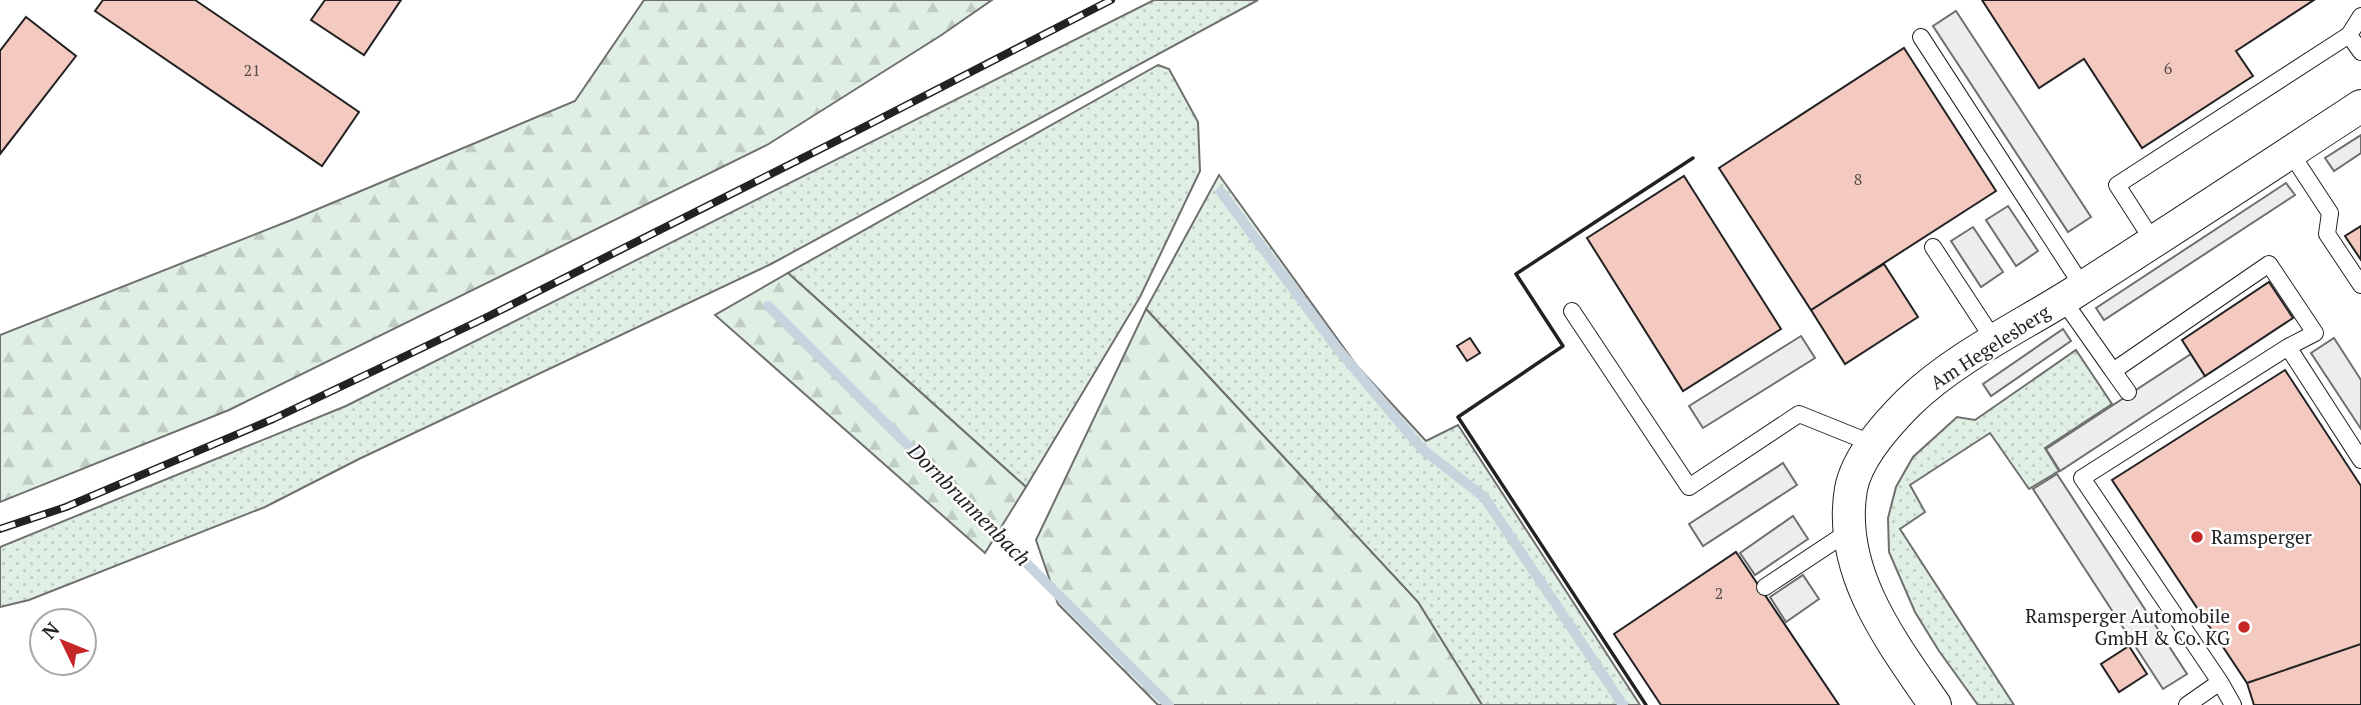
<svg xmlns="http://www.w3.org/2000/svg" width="2361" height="705" viewBox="0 0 2361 705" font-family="'PT Serif',serif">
  <defs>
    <pattern id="grass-dots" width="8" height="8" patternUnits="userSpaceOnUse" patternTransform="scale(1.75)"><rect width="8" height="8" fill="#e0efe3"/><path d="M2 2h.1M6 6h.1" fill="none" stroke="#c0cdc2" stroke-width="1.8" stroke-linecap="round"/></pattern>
    <pattern id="forest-firs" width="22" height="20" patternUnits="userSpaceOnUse" patternTransform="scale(1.75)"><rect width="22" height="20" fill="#e0efe3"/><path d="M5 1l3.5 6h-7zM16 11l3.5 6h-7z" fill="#c0cdc2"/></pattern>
  </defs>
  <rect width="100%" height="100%" fill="#fff"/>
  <path fill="url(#grass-dots)" stroke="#6f6f6f" stroke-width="2" d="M1154,0H1258L771,264L359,459L265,507L29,600L0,607V547L346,406Z
    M1158,65L1169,69L1198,122L1200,171L1140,297L1026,487L788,273Z
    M1219,175L1357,366L1426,441L1458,425L1640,705H1482L1418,602L1146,309Z
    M2076,350L2112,404L2045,448L2059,471L2029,489L1990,433L1910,485L1925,512L1900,529L2014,705H1978L1939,651L1915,612L1889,552L1888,518L1896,487L1913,457L1957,417L1975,420Z"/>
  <path fill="url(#forest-firs)" stroke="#6f6f6f" stroke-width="2" d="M644,0H992L940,36L767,145L229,410L0,502V335L294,219L575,101Z
    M788,273L1026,487L985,553L715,315Z
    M1146,309L1418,602L1482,705H1158L1058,604L1036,540Z"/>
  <path fill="#ededed" stroke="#6f6f6f" stroke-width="2" d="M1956,11L2091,217L2068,232L1933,26Z
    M2361,135V153L2334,171L2325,158Z
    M2286,183L2295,195L2104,320L2096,308Z
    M2008,206L2038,251L2016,266L1986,220Z
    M1973,227L2003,272L1981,287L1951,241Z
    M2063,329L2071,341L1991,396L1983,384Z
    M1801,336L1815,358L1703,428L1689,406Z
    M2334,338L2361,380V429L2311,353Z
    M2191,354L2205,376L2060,471L2046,449Z
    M1783,463L1797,485L1703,546L1689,524Z
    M2057,474L2187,674L2163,689L2033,489Z
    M1793,516L1808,539L1755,575L1740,553Z
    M1803,575L1819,599L1786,622L1770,597Z"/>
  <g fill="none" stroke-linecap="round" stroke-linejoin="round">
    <path stroke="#c7d3dd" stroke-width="10" d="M1221,192L1337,348L1421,448L1484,497L1623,705
      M768,306L1169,705"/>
  </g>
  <path fill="#f3c9c0" stroke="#222" stroke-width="2" d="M103,0H195L359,112L322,166L95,11Z
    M325,0H401L364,55L311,20Z
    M1982,0H2314L2236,51L2253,76L2142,148L2084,59L2039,88Z
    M26,17L76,56L0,154V51Z
    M1904,48L1996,191L1811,310L1719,168Z
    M1684,176L1781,329L1683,391L1587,238Z
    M2361,226V260L2345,236Z
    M1884,264L1918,317L1845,364L1811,310Z
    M2269,282L2293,318L2205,376L2182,340Z
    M1470,338L1480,353L1467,361L1457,346Z
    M2285,370L2361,486V644L2247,683L2112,480Z
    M1736,552L1839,705H1661L1614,634Z
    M2361,644V705H2254L2247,683Z
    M2129,646L2147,674L2119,692L2101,664Z"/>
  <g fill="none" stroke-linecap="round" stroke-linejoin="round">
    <g stroke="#222" stroke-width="18">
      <path id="lane" d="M2349,35L2361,16
        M1921,37L2083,287
        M2290,152L2330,213L2327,234L2361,285
        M2153,241L2117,185L2349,35L2361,52
        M1933,247L1994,340
        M2063,300L2113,371L2269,264L2315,333L2288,347
        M1572,311L1689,487L1799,414L1871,443
        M2113,371L2128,392
        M1765,587L1848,532
        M2187,705L2220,682
        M2233,705L2220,682L2082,478L2288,347L2361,460"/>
    </g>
    <g stroke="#222" stroke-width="34">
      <path id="street" d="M1935,705C1891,641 1837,571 1851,489C1857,457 1887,424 1909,402C1956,357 2018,328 2072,294C2169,232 2265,169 2361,106"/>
    </g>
    <use href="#lane" stroke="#fff" stroke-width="16"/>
    <use href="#street" stroke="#fff" stroke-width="32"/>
    <g stroke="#222" stroke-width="8">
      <path id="rail" d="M0,529L66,507L273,419L485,318L866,126L1111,0"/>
    </g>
    <use href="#rail" stroke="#fff" stroke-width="5" stroke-dasharray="16" stroke-linecap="butt"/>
    <path stroke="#222" stroke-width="3.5" d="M1646,705L1458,417L1563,346L1516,274L1693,158"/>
  </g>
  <g fill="#c62828" stroke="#fff" stroke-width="2.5">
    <circle cx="2197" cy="537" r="7"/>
    <circle cx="2244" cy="627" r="7"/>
  </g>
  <g text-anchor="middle" stroke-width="5" stroke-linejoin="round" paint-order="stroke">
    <g font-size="16" fill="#564c4a">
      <text x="2168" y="74">6</text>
      <text x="252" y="76">21</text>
      <text x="1858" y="185">8</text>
      <text x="1719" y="599">2</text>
    </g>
    <g font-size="19" fill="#222" stroke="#fff">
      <text transform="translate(1990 347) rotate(-33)" y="7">Am Hegelesberg</text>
    </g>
    <g font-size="19" fill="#222" stroke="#fff" text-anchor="start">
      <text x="2211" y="544">Ramsperger</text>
      <text x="2230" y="623" text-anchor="end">Ramsperger Automobile<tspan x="2230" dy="22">GmbH &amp; Co. KG</tspan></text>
    </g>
    <g font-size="21" font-style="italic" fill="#222" stroke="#fff">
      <text transform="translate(969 505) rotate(45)" y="7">Dornbrunnenbach</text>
    </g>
  </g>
  <g transform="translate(63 642) rotate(313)"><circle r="33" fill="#ffffff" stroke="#a7a7a7" stroke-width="2"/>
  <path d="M0-5L12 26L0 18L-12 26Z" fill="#c62828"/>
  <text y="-10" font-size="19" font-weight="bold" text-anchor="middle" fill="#222222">N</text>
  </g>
</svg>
